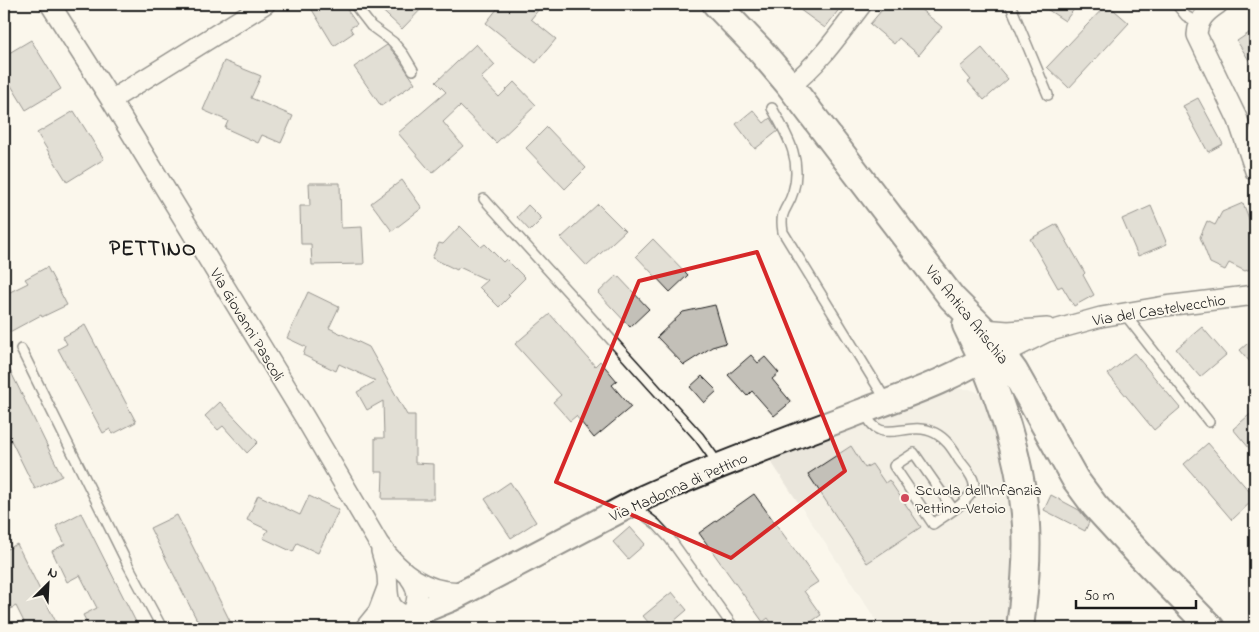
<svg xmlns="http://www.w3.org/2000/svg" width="1259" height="632" viewBox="0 0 1259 632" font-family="'Indie Flower',sans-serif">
  <rect width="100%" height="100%" fill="#fbf7ec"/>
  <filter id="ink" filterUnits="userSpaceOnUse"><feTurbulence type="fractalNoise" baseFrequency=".02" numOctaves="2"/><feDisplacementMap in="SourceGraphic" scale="10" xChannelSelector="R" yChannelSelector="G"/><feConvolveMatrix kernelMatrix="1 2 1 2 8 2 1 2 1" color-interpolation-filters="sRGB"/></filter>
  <g filter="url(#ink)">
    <path fill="#eae6dc" d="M956,389H969L975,391L985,399L988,405L1017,509L1011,628H893L876,620L770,460L934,395Z"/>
    <path fill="#c3c0b8" stroke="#1c1c1c" d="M318,4H343L357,24L350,28L353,33L334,46L311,8Z
      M375,4H426L402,29Z
      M501,4H543L531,19L556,39L536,63L486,23Z
      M792,4H843L825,28Z
      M887,4H914L942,27L919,55L899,38L894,44L870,24Z
      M1039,4H1078L1065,21Z
      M1107,4L1129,23L1069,88L1047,67Z
      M1255,29V70L1237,41Z
      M31,40L61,89L26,110L4,74V56Z
      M476,44L495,65L481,78L499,97L514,82L536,105L496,143L460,106L443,122L463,146L432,173L398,133L446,92L436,82Z
      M387,45L396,55L415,83L381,106L354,67Z
      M982,48L1008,79L984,100L968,82L971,80L960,67Z
      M224,61L261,76L251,98L293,116L281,143L262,135L258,143L225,128L228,121L203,110Z
      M1198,98L1223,144L1208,152L1183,106Z
      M753,110L764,123L770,118L778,131L755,149L736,124Z
      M74,111L104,159L67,182L37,133Z
      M547,127L586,168L565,189L526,148Z
      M402,180L422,208L392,231L371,203Z
      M309,183H340L341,228L362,227L364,264L312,265L311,244H301L300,206H310Z
      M1243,203L1255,234V267L1245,271L1229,263L1225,270L1210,263L1200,237L1207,221L1215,225L1222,212Z
      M598,204L625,231L587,266L561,238Z
      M528,205L542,219L530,231L517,217Z
      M1151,206L1167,244L1138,256L1122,219Z
      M1057,224L1085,273L1083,275L1094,295L1074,306L1062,286L1058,288L1030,239Z
      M460,226L481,247L485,244L503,262L506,259L525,278L508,295L510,296L499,307L479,287L487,280L459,267L457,270L432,258L439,243L443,244Z
      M653,239L688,275L670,292L636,256Z
      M47,267L67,305L42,317L41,315L4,335V295L28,283L25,279Z
      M617,275L649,309L630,327L598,293Z
      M308,292L339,307L329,328L369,347L407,415H415V463L434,464V499H382L383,472H375V438H384L383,401L367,410L357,392L376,381L339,364L336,371L303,355L306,347L287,338Z
      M715,305L726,343L712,347L684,365L657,337L683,312Z
      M550,314L595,366L600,361L617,381L612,385L631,407L594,438L576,416L570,421L553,402L561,395L515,344Z
      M85,325L136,422L113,434L110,429L103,433L58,349L67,344L63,337Z
      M1202,327L1226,355L1200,377L1176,349Z
      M1255,337V368L1240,350Z
      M1134,353L1180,408L1154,430L1108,374Z
      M751,355L758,363L765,357L779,373L772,379L791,402L774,416L752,391L747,396L728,375Z
      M4,358L62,476L35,489L4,426Z
      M702,376L717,391L704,403L690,387Z
      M220,402L258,442L247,453L223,426L218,430L205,416Z
      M1255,410V455L1233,429Z
      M1208,443L1255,498L1232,520L1184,464Z
      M851,446L865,468L872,464L885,483L889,480L921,527L867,563L808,474Z
      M510,482L536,522L511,538L485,499Z
      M754,494L818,582L804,591L821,615L802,628H775L768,618L763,622L699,533Z
      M258,495L300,515L309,496L339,510L318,553L297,543L293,552L263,538L268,530L247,520Z
      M1051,495L1079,510L1089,522L1085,531L1044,510Z
      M81,513L139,628H90L83,615L97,608L80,575L67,582L52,551L65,544L56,526Z
      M177,515L231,623L221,628H201L150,528Z
      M630,527L645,544L628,559L613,542Z
      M17,544L59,628H27L16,606L4,612V551Z
      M672,592L687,610L666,628H653L643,616Z"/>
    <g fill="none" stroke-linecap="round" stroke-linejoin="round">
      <g stroke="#1c1c1c" stroke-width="12">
        <path id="service" d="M354,4L371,26L393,42L404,55L413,70
          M1010,4L1048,95
          M1176,4L1186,16L1199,23
          M772,108C787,135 803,160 793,192C788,210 779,209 783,232L887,402
          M484,199L699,437L719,465
          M1123,312L1209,422
          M21,349L128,565L162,628
          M865,412C880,450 906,418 935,433C947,439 953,450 960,461C966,469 975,478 974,487C971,501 944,516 933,524L894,466L914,453L953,509
          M633,506L656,524L670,539L734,628"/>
      </g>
      <g stroke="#1c1c1c" stroke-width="22">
        <path id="minor" d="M50,4L111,100L305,418L379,544C400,573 427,595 464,591
          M1218,4C1206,12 1198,19 1197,35L1238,120L1255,171
          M790,86C819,64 840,33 862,4
          M111,100L265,4
          M983,329L1008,331L1047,328
          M998,348H1015L1047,332L1101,317L1165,306L1255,295
          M381,551C383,558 386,567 387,575C389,595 384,610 410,617C418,603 420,591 410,578
          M365,628L378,612L387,588"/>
      </g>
      <g stroke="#1c1c1c" stroke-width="28">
        <path id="tertiary" d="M380,628L451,599L645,497C716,465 790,439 863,411C909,394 957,378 997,349"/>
      </g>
      <g stroke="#1c1c1c" stroke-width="30">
        <path id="secondary" d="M716,4L759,49L787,82L952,298L983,329L1014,371L1075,479L1095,506L1140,555L1211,628
          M966,325C998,388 1021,455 1026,525C1028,560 1024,594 1020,628"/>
      </g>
      <use href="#service" stroke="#fbf7ec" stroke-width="9"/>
      <use href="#minor" stroke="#fbf7ec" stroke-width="19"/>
      <use href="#tertiary" stroke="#fbf7ec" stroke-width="24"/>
      <use href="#secondary" stroke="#fbf7ec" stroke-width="26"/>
    </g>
  </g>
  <path d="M0 0H1259V632H0ZM757,252L845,471L731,558L556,482L639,281Z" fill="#fbf7ec" fill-opacity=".55" fill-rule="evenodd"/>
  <path fill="none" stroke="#d62828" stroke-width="4" stroke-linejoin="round" d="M757,252L845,471L731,558L556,482L639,281Z"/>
  <circle fill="#d1495b" stroke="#fbf7ec" stroke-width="2" cx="905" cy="498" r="5"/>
  <g text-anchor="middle" stroke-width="4" stroke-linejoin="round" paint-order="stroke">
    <g font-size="16" fill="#1c1c1c" stroke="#fbf7ec">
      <text transform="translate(1159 309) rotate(-9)" y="6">Via del Castelvecchio</text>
      <text transform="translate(968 314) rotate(51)" y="6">Via Antica Arischia</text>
      <text transform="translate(248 324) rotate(59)" y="6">Via Giovanni Pascoli</text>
      <text transform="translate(678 486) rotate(-24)" y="6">Via Madonna di Pettino</text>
    </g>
    <g font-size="16" fill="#1c1c1c" stroke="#fbf7ec" text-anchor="start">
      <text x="915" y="495">Scuola dell'Infanzia<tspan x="915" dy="18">Pettino-Vetoio</tspan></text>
    </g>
    <g font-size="21" font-weight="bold" letter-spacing="1" fill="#1c1c1c" stroke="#fbf7ec">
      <text x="153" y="255">PETTINO</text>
    </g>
  </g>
  <rect width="1259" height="632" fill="none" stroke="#fbf7ec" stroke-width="20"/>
  <rect x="10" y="10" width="1239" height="612" fill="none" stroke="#1c1c1c" stroke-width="2" filter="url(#ink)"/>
  <g transform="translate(48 584) rotate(24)" stroke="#fbf7ec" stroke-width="4" paint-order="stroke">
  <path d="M0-4L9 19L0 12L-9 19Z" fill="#1c1c1c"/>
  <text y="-8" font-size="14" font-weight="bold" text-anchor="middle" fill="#1c1c1c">N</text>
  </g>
  <path d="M1076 600v8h120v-8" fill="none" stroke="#1c1c1c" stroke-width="2.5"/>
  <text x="1084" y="600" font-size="15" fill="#1c1c1c" stroke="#fbf7ec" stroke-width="4" paint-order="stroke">50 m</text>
</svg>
